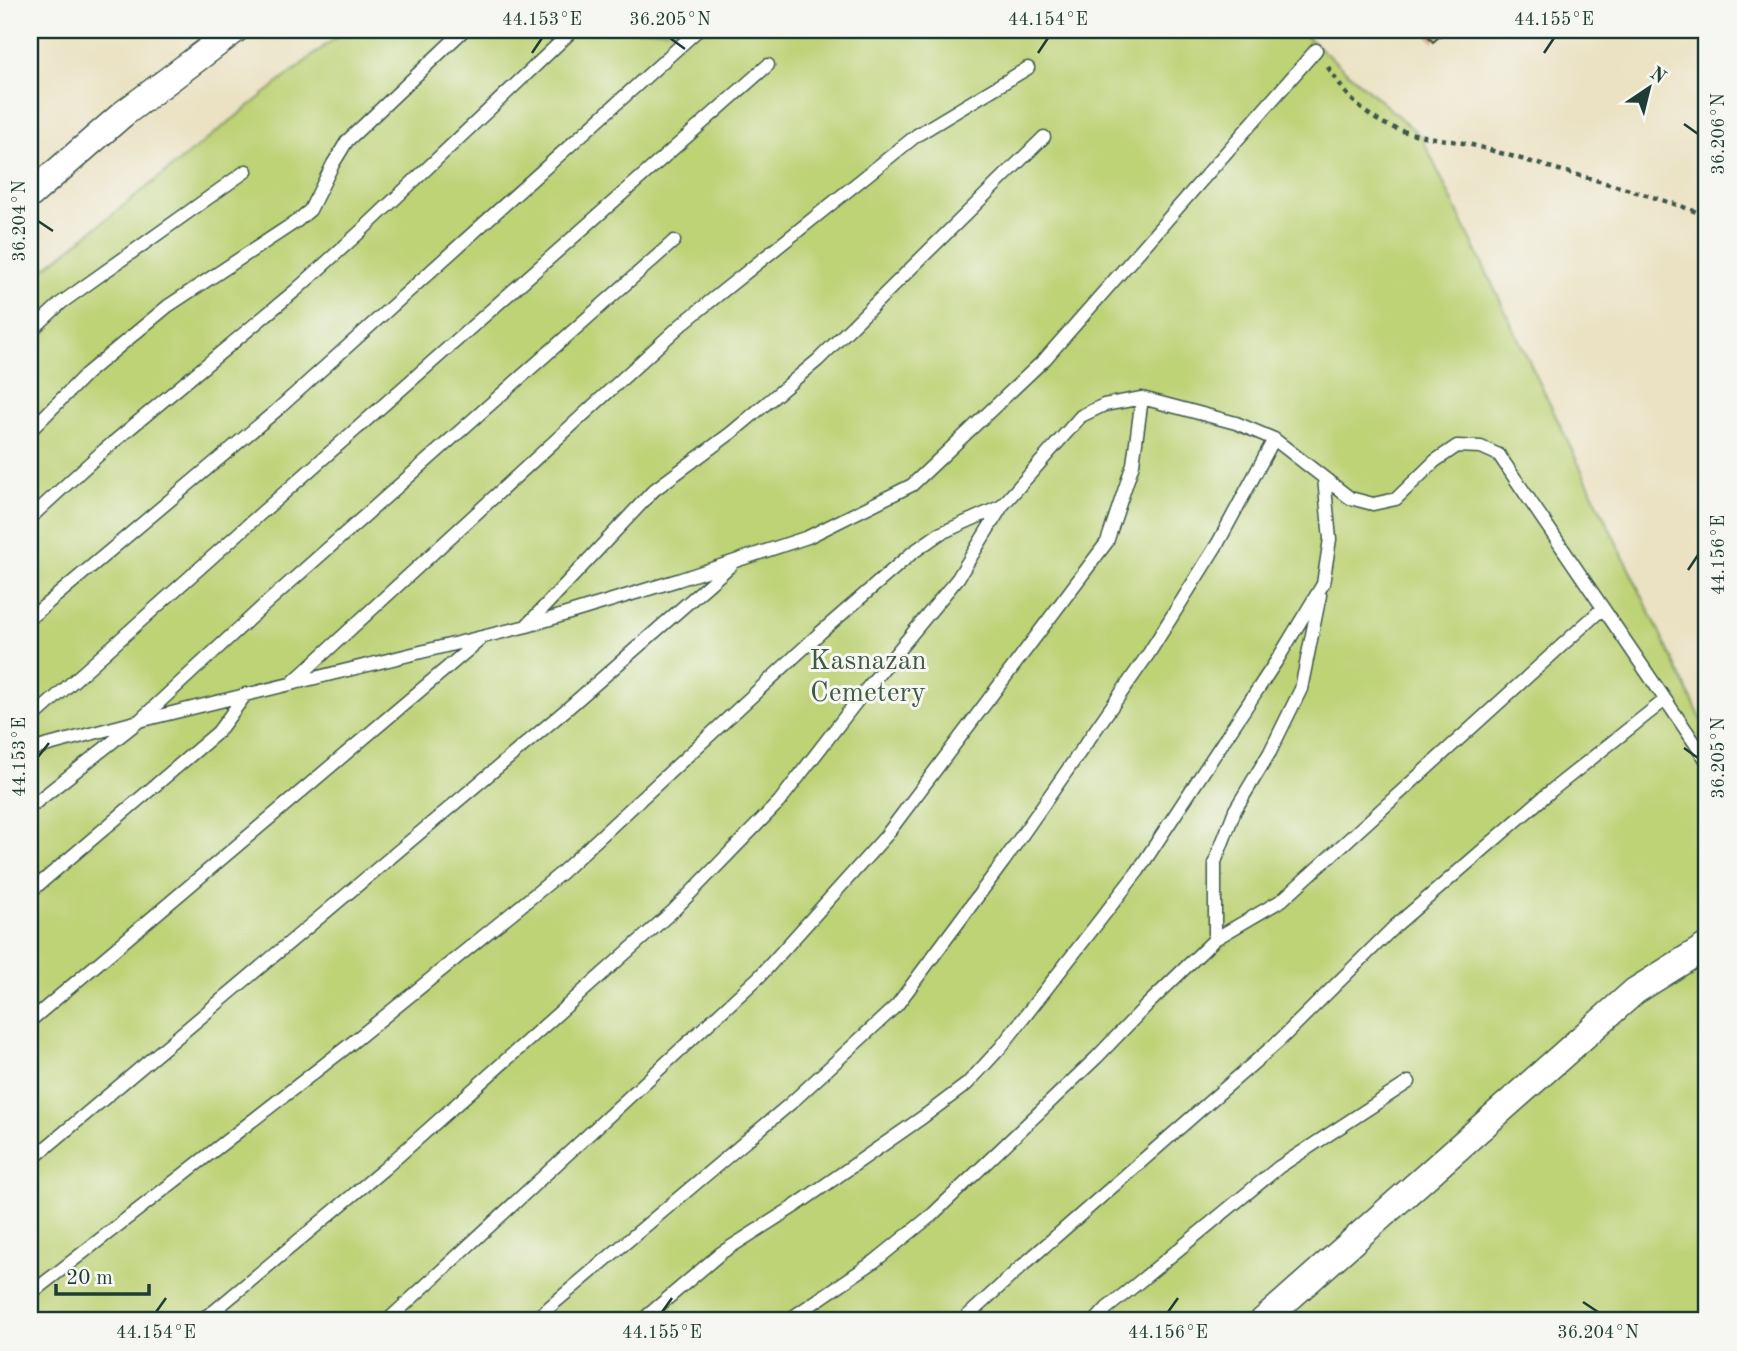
<svg xmlns="http://www.w3.org/2000/svg" width="1737" height="1351" viewBox="0 0 1737 1351" font-family="'Old Standard TT',serif">
  <rect width="100%" height="100%" fill="#f6f6f2"/>
  <filter id="ink" filterUnits="userSpaceOnUse"><feTurbulence type="fractalNoise" baseFrequency=".0143" numOctaves="2"/><feDisplacementMap in="SourceGraphic" scale="14" xChannelSelector="R" yChannelSelector="G"/><feConvolveMatrix kernelMatrix="1 2 1 2 8 2 1 2 1" color-interpolation-filters="sRGB"/></filter>
  <filter id="wash" filterUnits="userSpaceOnUse"><feTurbulence type="fractalNoise" baseFrequency=".00686" numOctaves="4" result="noise"/><feDisplacementMap in="SourceGraphic" scale="28" xChannelSelector="R" yChannelSelector="G"/><feGaussianBlur stdDeviation="1.57" result="paint"/><feColorMatrix in="noise" values="0 0 0 0 0 0 0 0 0 0 0 0 0 0 0 0 0 1.4 0 .05"/><feComposite in="paint" operator="in"/></filter>
  <g filter="url(#wash)">
    <rect width="100%" height="100%" fill="#ebe2c3"/>
    <path fill="#bed276" stroke="#6e8855" stroke-width="2" d="M345,30H1299L1421,136L1707,731V1321H30V280Z"/>
    <g id="blocks">
      <path fill="#db9483" d="M1423,30H1447L1433,42Z"/>
    </g>
  </g>
  <g filter="url(#ink)">
    <use href="#blocks" fill-opacity="0" stroke="#3e5649" stroke-width="2"/>
    <g fill="none" stroke-linecap="round" stroke-linejoin="round">
      <g stroke="#3e5649" stroke-width="15">
        <path id="lane" d="M30,332L61,303L246,171
          M30,431L86,374L168,306L297,221L310,210L333,164L347,141L464,30
          M30,518L104,450L296,290L361,231L573,30
          M30,618L277,410L698,30
          M527,625L654,490L731,433L818,360L1044,137
          M294,681L682,324L917,135L1028,68
          M30,720L258,516L768,65
          M30,750L139,721L527,626L678,580L808,537L912,485L1045,359L1316,50
          M30,807L139,721L261,608L674,241
          M30,892L218,732L246,694
          M1215,939V862L1235,810L1270,752L1301,689L1320,595
          M30,1021L481,639
          M30,1161L567,709L731,565
          M30,1294L348,1046L560,874L820,633L912,553L939,534L1002,506
          M198,1321L213,1312L384,1169L674,910L779,802L864,692L958,578L1002,506L1081,416L1104,405L1142,398L1236,423L1274,439L1350,498L1373,504L1396,499L1435,461L1457,446L1481,447L1499,455L1707,761
          M387,1321L760,976L885,837L1107,542L1133,464L1142,398
          M533,1321L791,1103L897,1005L1004,861L1149,653L1218,543L1274,439
          M641,1321L721,1253L795,1206L923,1117L967,1084L1001,1047L1138,871L1279,657L1323,584L1330,539L1324,478
          M787,1321L875,1261L933,1214L1097,1057L1146,1006L1215,939L1282,900L1603,608
          M962,1321L1022,1266L1280,1040L1394,927L1552,790L1665,700
          M1095,1321L1107,1308L1133,1287L1279,1167L1409,1082"/>
      </g>
      <g stroke="#3e5649" stroke-width="29">
        <path id="street" d="M30,195L123,114L235,30
          M1263,1321L1635,991L1707,946"/>
      </g>
      <path stroke="#3e5649" stroke-width="4.5" stroke-dasharray="5 5" stroke-linecap="butt" d="M1328,67C1340,87 1354,105 1374,118C1403,137 1439,137 1472,145C1509,155 1547,167 1585,177C1626,189 1667,200 1707,216"/>
      <use href="#lane" stroke="#fff" stroke-width="12"/>
      <use href="#street" stroke="#fff" stroke-width="26"/>
    </g>
  </g>
  <path fill="none" stroke="#1f3d34" stroke-width="2.5" d="M670,38L685,49M532,53L542,38M1038,53L1048,38M1544,53L1554,38M1684,124L1698,134M38,221L53,231M1688,570L1698,555M1684,748L1698,758M38,757L49,743M1583,1302L1598,1312M156,1312L166,1298M662,1312L672,1298M1168,1312L1178,1298"/>
  <g text-anchor="middle" stroke-width="6" stroke-linejoin="round" paint-order="stroke">
    <g font-size="28" fill="#3f5b41" stroke="#f6f6f2">
      <text x="868" y="669">Kasnazan<tspan x="868" dy="32">Cemetery</tspan></text>
    </g>
  </g>
  <rect width="1737" height="1351" fill="none" stroke="#f6f6f2" stroke-width="77"/>
  <g transform="translate(1649 88) rotate(35)" stroke="#f6f6f2" stroke-width="5" paint-order="stroke">
  <path d="M0-5L12 26L0 18L-12 26Z" fill="#1f3d34"/>
  <text y="-10" font-size="19" font-weight="bold" text-anchor="middle" fill="#1f3d34">N</text>
  </g>
  <path d="M56 1284v10h93v-10" fill="none" stroke="#1f3d34" stroke-width="3.5"/>
  <text x="66" y="1284" font-size="21" fill="#1f3d34" stroke="#f6f6f2" stroke-width="5" paint-order="stroke">20 m</text>
  <rect x="38" y="38" width="1660" height="1274" fill="none" stroke="#1f3d34" stroke-width="2.5"/>
  <g font-size="18" text-anchor="middle" fill="#1f3d34">
    <text x="542" y="25">44.153°E</text>
    <text x="670" y="25">36.205°N</text>
    <text x="1048" y="25">44.154°E</text>
    <text x="1554" y="25">44.155°E</text>
    <text transform="translate(1718 134) rotate(-90)" y="6">36.206°N</text>
    <text transform="translate(19 221) rotate(-90)" y="6">36.204°N</text>
    <text transform="translate(1718 555) rotate(-90)" y="6">44.156°E</text>
    <text transform="translate(19 757) rotate(-90)" y="6">44.153°E</text>
    <text transform="translate(1718 758) rotate(-90)" y="6">36.205°N</text>
    <text x="156" y="1338">44.154°E</text>
    <text x="662" y="1338">44.155°E</text>
    <text x="1168" y="1338">44.156°E</text>
    <text x="1598" y="1338">36.204°N</text>
  </g>
</svg>
